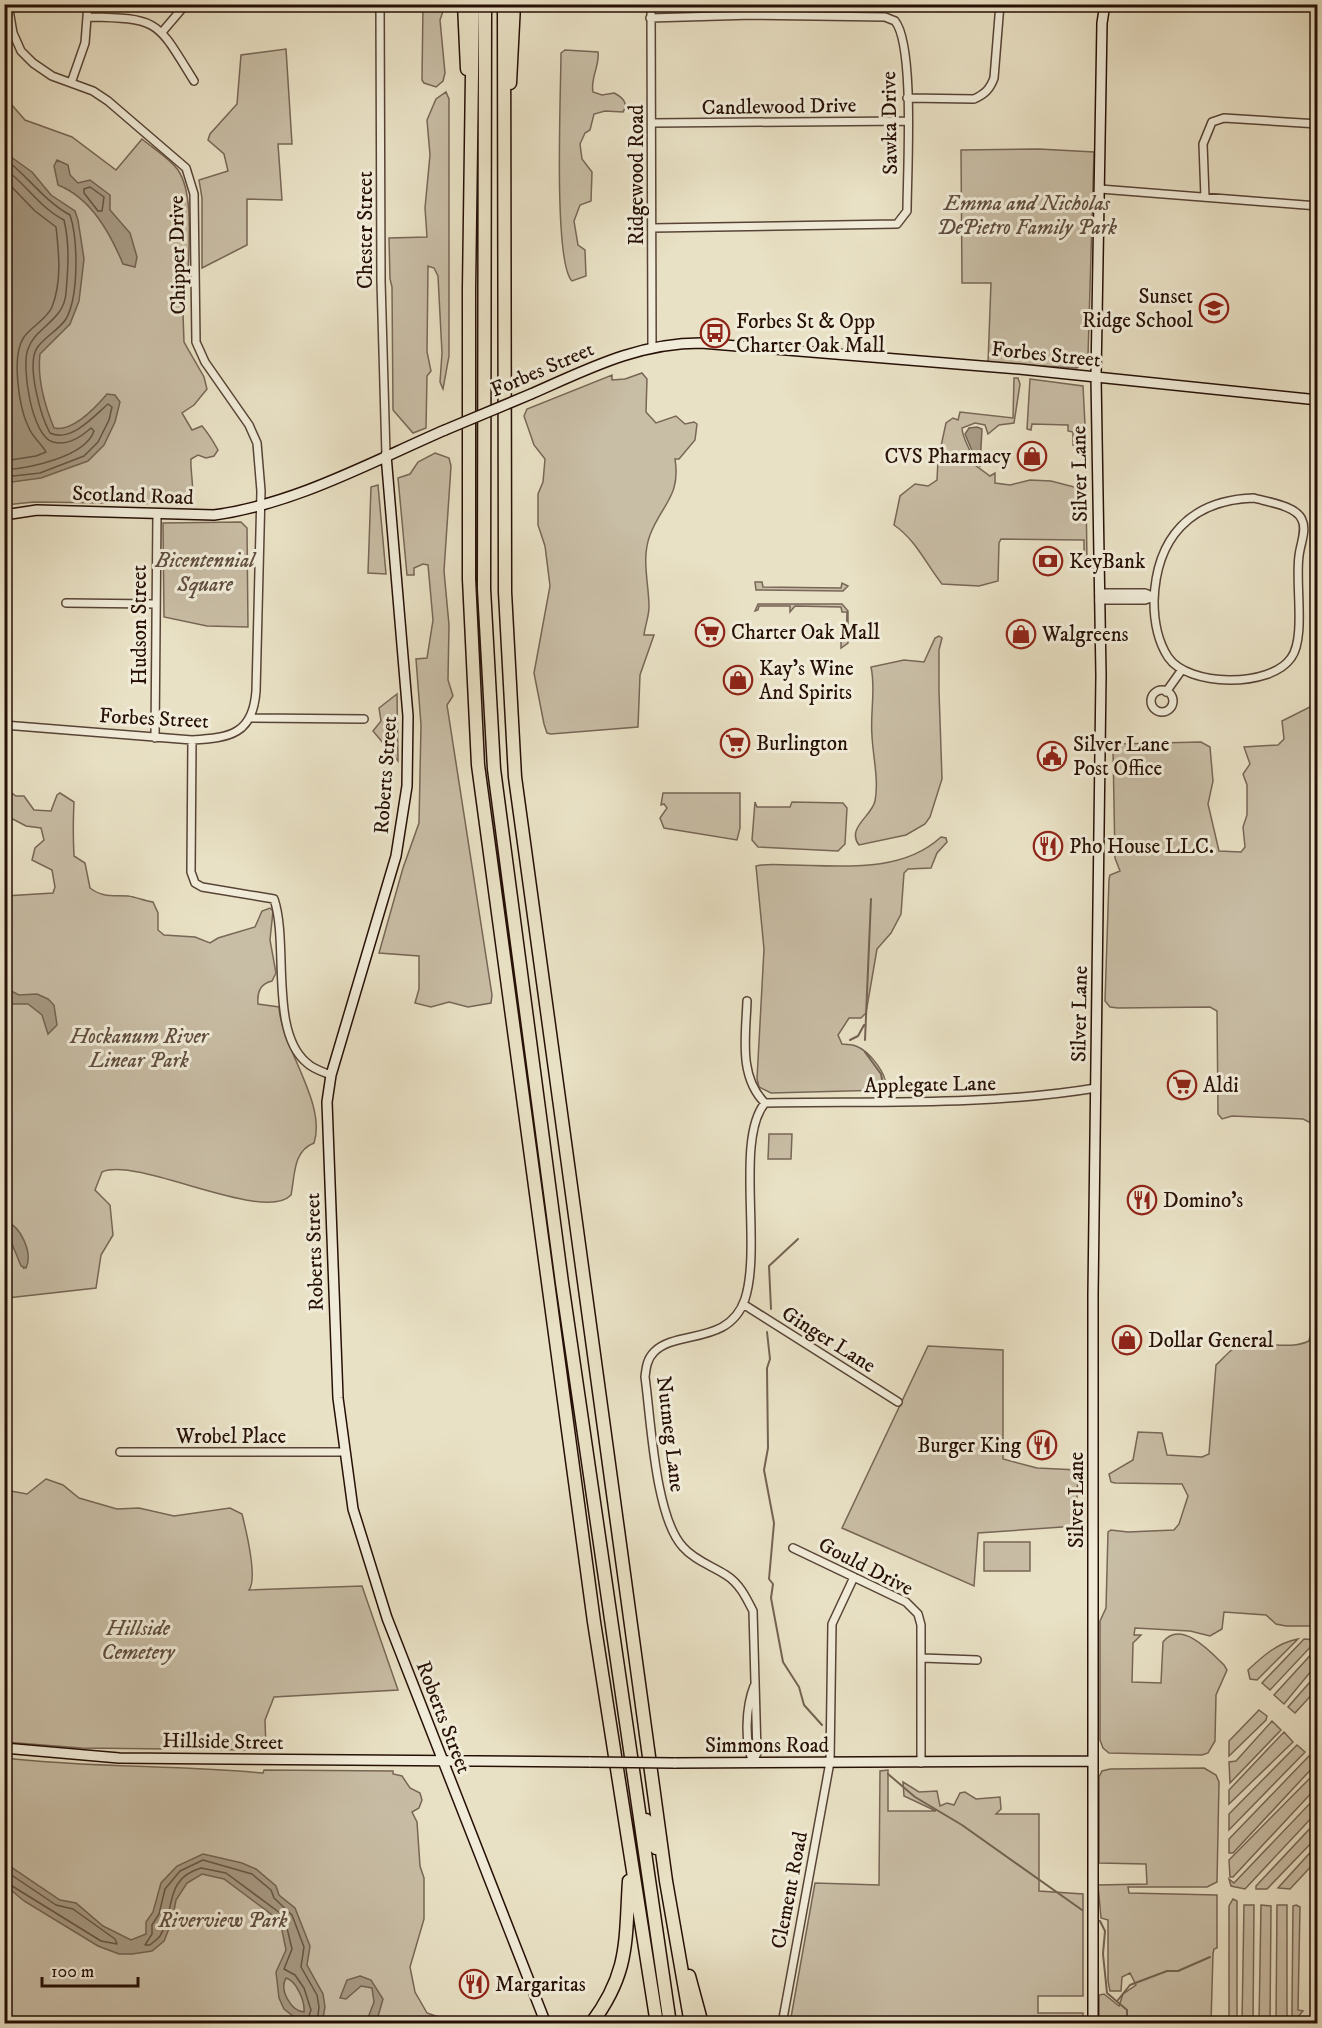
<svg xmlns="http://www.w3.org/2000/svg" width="1322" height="2028" viewBox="0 0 1322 2028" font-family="'IM FELL DW Pica',serif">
  <rect width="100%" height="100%" fill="#e9e1c5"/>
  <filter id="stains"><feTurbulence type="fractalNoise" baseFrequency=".00333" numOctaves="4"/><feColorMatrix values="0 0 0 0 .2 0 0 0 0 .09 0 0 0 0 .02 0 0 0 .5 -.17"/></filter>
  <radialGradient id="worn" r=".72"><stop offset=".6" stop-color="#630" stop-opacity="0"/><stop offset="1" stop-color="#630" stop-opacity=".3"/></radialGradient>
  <path fill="#c8bda5" stroke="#776656" stroke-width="1.5" d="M423,5H445L440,20L445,73L443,81L436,87L424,83L422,80Z
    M286,49L292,144H278L282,200L247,199V245L202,268V198L199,180L228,171L224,154L208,140L210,134L237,104L241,55Z
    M565,50L598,52C600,65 590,79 593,92L602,95L614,93C622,97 629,103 623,112L605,111L594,114L590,130L585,133L580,144L582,159L592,172L591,201L580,205L574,221L578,245L585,250L586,276L572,281C553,262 561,90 561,53Z
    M446,92L449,99V356L443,389L440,382L442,353L438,276L434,268L428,266L427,352L431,371L427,376L426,428L413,433L393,410L392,287L390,279L389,238L427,237L425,208L430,155L427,120L436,99Z
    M4,96L25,120L72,137L116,170L142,139C154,149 169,158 178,170C195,195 188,252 188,282L182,285L184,342L204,377L207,389L194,405L182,413L192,430L202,426C209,434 213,441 218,450L214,456L206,458L198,455L191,459C190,472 196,496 190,504L34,502L5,505Z
    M1039,149L1094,152L1088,356L1083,365L1077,368L988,363L991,283H962L961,150Z
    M642,373L647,379L646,412L656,423L676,416L685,424L694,422L697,424L695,440L679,459H675C681,496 662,504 650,535C641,559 649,583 649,607C649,616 645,626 644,635H654L640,675L638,727L551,734L547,733L544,724L534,673L550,586L545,546L538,525V494L543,482L545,459L534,445L524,416L527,409L612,375V380L625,379Z
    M1014,378H1018L1020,384L1014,423L999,425L988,434L985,425L975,423L962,428C962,439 973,453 975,465L990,476L995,473V483L1010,485L1030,480L1051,481L1086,490L1087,563L1084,562V540L1001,539L999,543L998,581L979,586L942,584C926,564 916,540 894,525L900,496L915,484L928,486L937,480L938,460L946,423L953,418L958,420L960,412L1013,418Z
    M1030,379L1083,386L1086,445H1073V432L1068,431V425L1032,424L1031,430L1027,429Z
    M435,453L449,458L451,466L444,571L449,625L448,680L453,696L447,705L492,995L491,1003L468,1007L449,1002L431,1007L415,1003L419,989V956L379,953L403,868L419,823L421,725L416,659L427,658L433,620L428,565L423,564L414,568V575H407L398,478L410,474L418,462Z
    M378,485L386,574L368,573L371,487Z
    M241,522L247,528L248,627L207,626L164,617L163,523Z
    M762,582L763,587L841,588L842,583L848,586L843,591L756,590L755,582Z
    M758,604H842L848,611V643L841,648V640H846L847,612H842L841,607L795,606L790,612V606H759L758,610L755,611Z
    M939,636L942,638L939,650V691L942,779L930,817L925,824L906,835L859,845C846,828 872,816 875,801C879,780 873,757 872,736C870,713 876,689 871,667L904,660L924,662L935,638Z
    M397,694L398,761L373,731L381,721L379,708Z
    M1317,699V1126L1303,1119L1232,1116L1222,1119L1218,1114L1217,1011L1210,1007L1118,1008L1110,1007L1105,1001L1109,879L1110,875L1120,871L1115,858L1113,749L1116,744L1201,742L1210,747L1213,781L1208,804L1219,851L1241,852L1245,847L1243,827L1247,815V785L1243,774L1250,764L1244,747L1278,745L1284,739L1282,721L1314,705Z
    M4,757L6,789L16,796H24L34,810L51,811L57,795L60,793L74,802C73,821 73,837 74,856L85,863L90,888C103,898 113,895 128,896C136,897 145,901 153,902L158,913V930L164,935L195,937L210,943L218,938L255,927L262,911L270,908L273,911L270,940L276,973L272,981C260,984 257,992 258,1004L279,1007C281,1047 327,1103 314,1143C293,1151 295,1175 291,1195C264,1224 137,1156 102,1172L95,1190L110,1205L113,1235L101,1255L96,1288L7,1298H4L5,1234L10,1239L24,1269L9,1222L5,1221V896L53,893L55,887L52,870L32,860L35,848L44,840L41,828L26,826L5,815Z
    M663,793H740V828L737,840L664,828L660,818L667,808L664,804L661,805Z
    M755,802L757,807H790L792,802L843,803L847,808L845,844L838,851L758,847L752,840Z
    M941,837L946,838L947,842L937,853L931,868L908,869L904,873L901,914L891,933L877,949L866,1013L861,1018H849L838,1035L842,1044C847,1045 851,1044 856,1046C869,1051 890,1076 885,1090L771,1093L759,1087L757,1079L764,949L756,866C767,863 782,865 793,865C843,866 902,873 941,837Z
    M769,1134H792L791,1159H768Z
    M1317,1252V1626H1286L1276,1624L1266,1615L1224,1612L1222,1629L1210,1636L1190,1631L1135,1628L1134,1635H1141L1133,1643L1132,1682L1161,1683L1163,1642C1181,1619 1211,1652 1224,1665L1227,1670L1216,1695L1215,1741L1208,1753L1202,1755L1109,1753L1103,1748L1100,1740V1621L1106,1608L1108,1532L1111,1530L1128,1532L1174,1530L1179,1524L1188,1496L1182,1484L1115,1483L1111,1482L1109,1474L1133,1460L1138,1432L1162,1433L1167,1455L1202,1457L1209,1454L1216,1365C1221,1361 1227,1353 1233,1349C1257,1337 1286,1352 1309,1341L1313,1325Z
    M928,1346L1003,1350V1459L1037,1468L1078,1470L1076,1526L978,1533L974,1586L842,1528Z
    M46,1479L63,1485L79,1498L117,1509L139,1508L174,1516L230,1508L242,1514C246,1530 258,1578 249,1590L362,1586L398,1690L274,1697L265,1720L266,1750L81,1748L5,1742V1490L27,1494Z
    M984,1542H1030V1571H984Z
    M1298,1639L1257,1680L1250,1679L1248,1670C1263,1656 1277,1643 1298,1639Z
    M1304,1639L1317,1640L1270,1690L1262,1683Z
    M1317,1648V1664L1284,1704L1274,1695Z
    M1317,1674V1689L1295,1713L1288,1707Z
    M1259,1710L1267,1716L1266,1720L1229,1756V1741Z
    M1272,1721L1281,1730L1230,1783L1229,1762L1236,1761Z
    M1284,1732L1293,1742L1229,1804V1790Z
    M1297,1745L1305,1752L1229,1830V1814Z
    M1309,1756L1317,1763L1233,1853H1229V1839Z
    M4,1758C91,1768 177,1765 263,1773L264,1770L393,1771V1774L402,1776L410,1788L420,1793L422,1800L419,1808L412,1812L417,1822L420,1866L424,1878V1919L410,1967L415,1992L427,2013L444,2019L468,2018L476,2023H5Z
    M1204,1768L1216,1775L1219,1782L1217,1882L1207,1887H1128L1129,1893L1217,1895V1948L1214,1949L1213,1954L1211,2023H1099V1995L1104,1994L1119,2006L1123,1994L1136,1985L1130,1973L1122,1977L1121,1991H1110L1108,1981V1920L1101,1918L1098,1885L1147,1884L1146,1864L1099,1863V1777L1102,1771L1110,1769Z
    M888,1770V1811H936L904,1796L903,1782L919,1792L937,1791L940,1806L947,1803L954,1805L960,1793L965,1792L976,1799L1000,1797L1001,1809L996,1814H1039V1891L1083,1894V1996H1038V2013H1083V2023H790L815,1883L879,1885L880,1771Z
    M1317,1771V1787L1233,1877H1230L1229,1860Z
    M1317,1796V1812L1245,1889L1231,1886L1229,1879L1234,1883Z
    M1317,1821V1837L1267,1889H1256V1886Z
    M1317,1845V1860L1290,1889L1278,1888Z
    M1233,1899L1237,1901V2024L1229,2023V1906Z
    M1244,1905H1254L1253,2023H1242Z
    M1261,1905L1271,1906L1270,2023H1259Z
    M1277,1905H1287V2023H1276Z
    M1296,1905L1300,1907L1298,2010L1303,2011L1295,2020L1292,2018V2010L1293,1906Z"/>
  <path fill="#a79a84" stroke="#736352" stroke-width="1.5" fill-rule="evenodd" d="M4,152L32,172L51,195L75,211L78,220L84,259L79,301L70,324L40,354C37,379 45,406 54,428C73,432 96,407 107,394L115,395L120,402L115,422L104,445L88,461L41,478L5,483Z
    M57,160L68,165L70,175L78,183L90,180L110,195V210L130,233L137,257L135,267L123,264C110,233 91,198 58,185L54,166Z
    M977,427L982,429L980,466L978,465L965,434L969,428Z
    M5,988L19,995L37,994L48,999L54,1005L57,1025L48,1034L42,1015L28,1004H5Z
    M4,1221C21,1225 33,1253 26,1268L21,1266L10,1239L5,1234Z
    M203,1854L242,1863L256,1869L276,1886L279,1895L295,1908L310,1946L307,1965L323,1994L325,2007L322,2023H302L284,2009L279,1998L276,1972L286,1950L282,1930L275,1917L224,1879L202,1874L187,1883L176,1900L172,1921L164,1941L152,1951L132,1954H119L98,1946L24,1901L5,1885V1863L60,1900L76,1903L103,1926L131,1940L146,1934V1922L153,1912L161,1883L177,1866ZM286,1978C297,1981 305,2002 304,2012C291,2011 279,1990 286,1978Z
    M360,1976L371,1980L383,1999L376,2023H366L374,2002L372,1988L361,1986L346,1999L340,1998L347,1980Z"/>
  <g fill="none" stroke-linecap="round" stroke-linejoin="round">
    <path stroke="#665545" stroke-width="1.5" d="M4,158C28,176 44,201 70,215C78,239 79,296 66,319C59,330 44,337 37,348C26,365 41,417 50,433C71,443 94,416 108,404L112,407L109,420L98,442L84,456L40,473L4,477
      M4,168C26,184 40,208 64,220C70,245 68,269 66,293C64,321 35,327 28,349C21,367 32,437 53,442C67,446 81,437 91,428L94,431C85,457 30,468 4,470
      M4,179L35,211L56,227C59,254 62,281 52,307C47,319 31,327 24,337C11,355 19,407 28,426C32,437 41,443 46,452L36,456L4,461
      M90,187L104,197L102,211H98L84,193V189Z
      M4,1870L56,1905L73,1909L115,1939L117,1944L101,1941L4,1881
      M306,2024L311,2010L304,1988L295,1975L284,1969L292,1949L287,1928L280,1913L226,1873L201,1868C163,1879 176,1911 160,1936C157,1940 153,1942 150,1945H145L152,1934V1925L159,1914L165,1889L180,1871L203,1860L252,1874L271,1890L274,1898L292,1915L304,1947L301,1967L317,1995L319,2007L317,2024"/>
    <path stroke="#736352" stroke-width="2" d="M850,1040L858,1036L864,1025
      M865,1040L871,899
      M865,1052L881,1074L885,1094
      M771,1309L769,1266L798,1239
      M767,1332L770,1359L767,1368L768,1448L764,1470L774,1523L769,1579L773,1584L771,1598L783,1662L799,1687L804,1705L822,1725
      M888,1774L915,1797L962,1825L1082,1910
      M1100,1921L1105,1931L1103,1954L1107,1993L1127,2010V2016L1135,2024
      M1118,2000L1130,1985L1167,1971H1178L1210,1957"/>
    <g stroke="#574436" stroke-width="10">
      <path id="street" d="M231,4H379
        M380,4L381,281L386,455
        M651,4L652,346
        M753,4V15
        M1299,4L1318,9
        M89,17C161,18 157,22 194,81
        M650,18L753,15L885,17L895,21C915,46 907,174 907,211L897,224L652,228
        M163,31L186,4
        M71,83L85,43L88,4
        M907,98L974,99C985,94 990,89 994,78L1000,4
        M652,123L907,121
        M1100,189L1318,206
        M1205,197L1203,144L1212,122L1224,118L1318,124
        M1254,498C1268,502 1297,506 1302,520C1307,530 1300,545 1299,556C1295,584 1306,638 1291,658C1270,688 1188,687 1168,657C1157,640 1154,622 1154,601C1156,538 1190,500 1254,498Z
        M1099,593H1145L1154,597
        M1099,600H1145L1154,597
        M66,603L155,604
        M1151 701a11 11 0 1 1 22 0a11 11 0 1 1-22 0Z
        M1166,692L1181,671
        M251,718L364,719
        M4,725L192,740C230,738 253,734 256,691L261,491L257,443L249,425L205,362L196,342L194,194L186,168L108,101L93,91L52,76L33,63L21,51L13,33L8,4
        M155,738L157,513
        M192,740L191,872L195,883L202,887L274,899C289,943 269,1032 307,1063C313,1069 323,1072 331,1075
        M747,1001C746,1035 738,1076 765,1103
        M765,1103C875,1101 987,1106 1096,1088
        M743,1304L898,1402
        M120,1452H343
        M793,1548L906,1602L918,1614L921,1625V1763
        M922,1658L977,1660
        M753,1762L757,1753L753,1611C746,1597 739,1583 726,1575C712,1566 694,1560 683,1547C655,1517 651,1420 645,1377C646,1368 647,1359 654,1352C677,1329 729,1346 745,1299C762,1246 735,1139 765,1103
        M753,1762C744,1742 746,1706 754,1686
        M782,2024L830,1762L832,1624L854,1577"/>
    </g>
    <g stroke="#261006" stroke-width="12">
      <path id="secondary" d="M531,394C588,369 637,343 701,343L1019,369L1318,400
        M386,455L408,716L407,786L396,856L331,1075L327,1102L338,1398L353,1509L387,1618L546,2024
        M4,515L37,510L214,515C295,504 371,462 445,430
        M4,1748L119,1758L591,1762
        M674,1763L1093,1761
        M1093,2024V1294L1101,675L1096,377L1102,23L1105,4"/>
    </g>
    <g stroke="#261006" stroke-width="15">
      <path id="highway" d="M464,4L467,69
        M473,4L469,289V579L478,765L594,1622L657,2024
        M485,4L484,589L494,769L562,1283L670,2024
        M504,4L505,592L515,777L666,1881L691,2024
        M510,83L514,4
        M646,1820L656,1848
        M689,1976L702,2024
        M591,2024C630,1972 625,1941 629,1881"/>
    </g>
    <use href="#street" stroke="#f1ecd9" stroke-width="7"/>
    <use href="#secondary" stroke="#f1ecd9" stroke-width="9"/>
    <use href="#highway" stroke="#e9e1c5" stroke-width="12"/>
    <g stroke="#261006" stroke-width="12" stroke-linecap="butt">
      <path id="secondary-bridge" d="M445,430L531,394
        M591,1762L674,1763"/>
    </g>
    <use href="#secondary-bridge" stroke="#f1ecd9" stroke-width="9"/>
  </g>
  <defs>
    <g id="school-ring" transform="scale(1.5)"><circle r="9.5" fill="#f1ecd9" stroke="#8f2418" stroke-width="1.5"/><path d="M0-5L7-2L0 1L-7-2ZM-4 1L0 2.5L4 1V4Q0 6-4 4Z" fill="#8f2418"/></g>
    <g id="bus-ring" transform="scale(1.5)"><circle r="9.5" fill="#f1ecd9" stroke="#8f2418" stroke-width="1.5"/><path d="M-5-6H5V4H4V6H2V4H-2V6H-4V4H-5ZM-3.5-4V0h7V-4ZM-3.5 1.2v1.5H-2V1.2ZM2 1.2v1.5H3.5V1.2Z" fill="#8f2418"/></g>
    <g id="shop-ring" transform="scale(1.5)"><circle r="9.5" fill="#f1ecd9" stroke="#8f2418" stroke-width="1.5"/><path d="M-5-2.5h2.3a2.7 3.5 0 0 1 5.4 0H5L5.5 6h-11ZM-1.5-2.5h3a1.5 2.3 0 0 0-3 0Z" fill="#8f2418"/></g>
    <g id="bank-ring" transform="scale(1.5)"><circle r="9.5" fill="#f1ecd9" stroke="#8f2418" stroke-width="1.5"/><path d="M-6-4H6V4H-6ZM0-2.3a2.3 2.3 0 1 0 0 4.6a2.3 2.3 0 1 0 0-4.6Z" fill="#8f2418"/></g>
    <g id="supermarket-ring" transform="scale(1.5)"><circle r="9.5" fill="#f1ecd9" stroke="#8f2418" stroke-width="1.5"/><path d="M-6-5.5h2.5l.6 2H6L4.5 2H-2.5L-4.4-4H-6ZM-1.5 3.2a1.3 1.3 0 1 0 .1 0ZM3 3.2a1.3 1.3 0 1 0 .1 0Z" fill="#8f2418"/></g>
    <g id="civic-ring" transform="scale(1.5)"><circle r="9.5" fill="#f1ecd9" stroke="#8f2418" stroke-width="1.5"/><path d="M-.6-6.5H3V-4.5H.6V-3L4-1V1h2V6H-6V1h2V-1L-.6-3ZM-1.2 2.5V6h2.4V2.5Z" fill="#8f2418"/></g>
    <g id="restaurant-ring" transform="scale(1.5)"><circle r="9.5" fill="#f1ecd9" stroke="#8f2418" stroke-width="1.5"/><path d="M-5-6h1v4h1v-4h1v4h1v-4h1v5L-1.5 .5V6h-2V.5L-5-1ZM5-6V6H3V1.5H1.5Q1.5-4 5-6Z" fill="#8f2418"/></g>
  </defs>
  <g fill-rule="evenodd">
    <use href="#school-ring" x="1214" y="308"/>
    <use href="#bus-ring" x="715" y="333"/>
    <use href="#shop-ring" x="1032" y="456"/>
    <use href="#bank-ring" x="1048" y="561"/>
    <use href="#supermarket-ring" x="710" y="632"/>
    <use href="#shop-ring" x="1021" y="634"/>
    <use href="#shop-ring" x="738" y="680"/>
    <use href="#supermarket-ring" x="735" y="743"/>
    <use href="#civic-ring" x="1052" y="756"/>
    <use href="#restaurant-ring" x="1048" y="846"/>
    <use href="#supermarket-ring" x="1182" y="1085"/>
    <use href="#restaurant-ring" x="1142" y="1200"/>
    <use href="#shop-ring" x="1127" y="1340"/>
    <use href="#restaurant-ring" x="1042" y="1445"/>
    <use href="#restaurant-ring" x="474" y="1984"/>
  </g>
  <g text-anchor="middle" stroke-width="6" stroke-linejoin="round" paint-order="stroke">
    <g font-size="21" fill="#261006" stroke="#f1ecd9">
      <text transform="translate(779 106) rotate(-1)" y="7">Candlewood Drive</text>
      <text transform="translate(889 123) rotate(-91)" y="7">Sawka Drive</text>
      <text transform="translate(636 175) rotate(-90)" y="7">Ridgewood Road</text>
      <text transform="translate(365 230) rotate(-90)" y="7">Chester Street</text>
      <text transform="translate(177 255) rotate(-91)" y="7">Chipper Drive</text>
      <text transform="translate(1046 354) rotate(6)" y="7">Forbes Street</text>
      <text transform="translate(542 369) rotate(-23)" y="7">Forbes Street</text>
      <text transform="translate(1079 474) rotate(-91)" y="7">Silver Lane</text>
      <text transform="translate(133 495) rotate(2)" y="7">Scotland Road</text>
      <text transform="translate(139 625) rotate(-90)" y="7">Hudson Street</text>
      <text transform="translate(154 718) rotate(3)" y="7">Forbes Street</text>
      <text transform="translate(385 775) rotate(-86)" y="7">Roberts Street</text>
      <text transform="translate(1079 1014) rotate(-89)" y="7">Silver Lane</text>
      <text transform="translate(930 1084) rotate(-1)" y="7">Applegate Lane</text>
      <text transform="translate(314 1252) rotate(-92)" y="7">Roberts Street</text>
      <text transform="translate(829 1339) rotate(32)" y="7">Ginger Lane</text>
      <text transform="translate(671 1434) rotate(83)" y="7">Nutmeg Lane</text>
      <text x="231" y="1443">Wrobel Place</text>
      <text transform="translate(1076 1500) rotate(-90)" y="7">Silver Lane</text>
      <text transform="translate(866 1566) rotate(27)" y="7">Gould Drive</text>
      <text transform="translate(444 1717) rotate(69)" y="7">Roberts Street</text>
      <text transform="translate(223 1741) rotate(1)" y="7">Hillside Street</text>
      <text x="767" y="1752">Simmons Road</text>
      <text transform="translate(789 1890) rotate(-79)" y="7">Clement Road</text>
    </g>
    <g font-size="21" font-style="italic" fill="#5f4d3e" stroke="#f1ecd9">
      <text x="1027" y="210">Emma and Nicholas<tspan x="1027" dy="24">DePietro Family Park</tspan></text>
      <text x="205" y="567">Bicentennial<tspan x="205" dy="24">Square</tspan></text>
      <text x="139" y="1043">Hockanum River<tspan x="139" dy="24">Linear Park</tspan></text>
      <text x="138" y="1635">Hillside<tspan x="138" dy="24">Cemetery</tspan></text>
      <text x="223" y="1927">Riverview Park</text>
    </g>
    <g font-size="21" fill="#261006" stroke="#f1ecd9" text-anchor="start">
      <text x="1193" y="303" text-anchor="end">Sunset<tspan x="1193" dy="24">Ridge School</tspan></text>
      <text x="736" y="328">Forbes St &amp; Opp<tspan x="736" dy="24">Charter Oak Mall</tspan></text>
      <text x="1011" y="463" text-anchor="end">CVS Pharmacy</text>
      <text x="1069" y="568">KeyBank</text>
      <text x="731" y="639">Charter Oak Mall</text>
      <text x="1042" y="641">Walgreens</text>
      <text x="759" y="675">Kay's Wine<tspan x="759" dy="24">And Spirits</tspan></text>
      <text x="756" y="750">Burlington</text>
      <text x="1073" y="751">Silver Lane<tspan x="1073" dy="24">Post Office</tspan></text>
      <text x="1069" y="853">Pho House LLC.</text>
      <text x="1203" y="1092">Aldi</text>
      <text x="1163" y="1207">Domino's</text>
      <text x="1148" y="1347">Dollar General</text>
      <text x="1021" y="1452" text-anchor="end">Burger King</text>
      <text x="495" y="1991">Margaritas</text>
    </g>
  </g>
  <rect width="1322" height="2028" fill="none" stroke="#e9e1c5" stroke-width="24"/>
  <rect x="6" y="6" width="1310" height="2016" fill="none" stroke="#261006" stroke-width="3"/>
  <rect x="12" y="12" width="1298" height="2004" fill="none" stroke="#261006" stroke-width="1.5"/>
  <path d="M42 1977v9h96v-9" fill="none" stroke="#261006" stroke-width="3"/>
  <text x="51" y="1977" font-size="18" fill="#261006" stroke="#f1ecd9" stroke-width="4.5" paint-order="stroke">100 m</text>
  <rect width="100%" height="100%" filter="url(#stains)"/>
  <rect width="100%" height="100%" fill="url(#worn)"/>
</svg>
